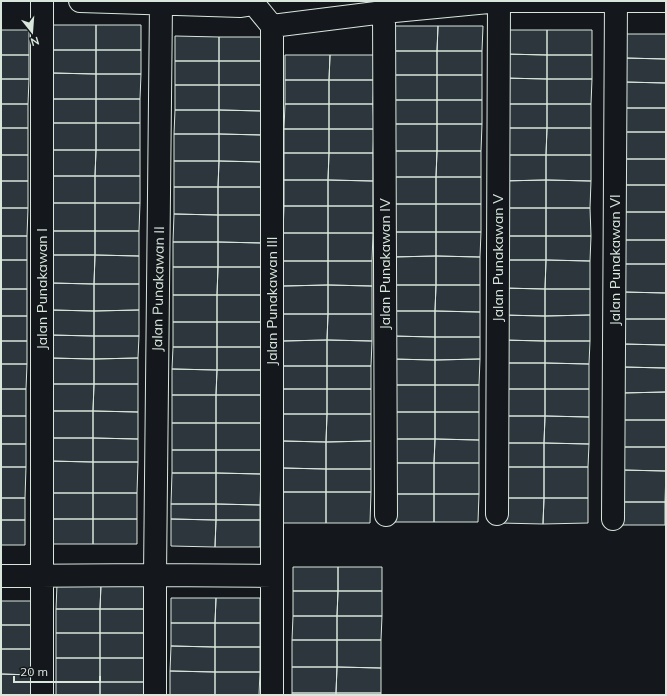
<svg xmlns="http://www.w3.org/2000/svg" width="667" height="696" viewBox="0 0 667 696" font-family="Mulish,sans-serif">
  <rect width="100%" height="100%" fill="#14181c"/>
  <path fill="#2c363c" stroke="#d8e6dc" d="M52,25H96V50H52Z
    M96,25H141V50H96Z
    M393,26H438L437,51H393Z
    M438,26H483L482,51H437Z
    M1,30H29V55H1Z
    M503,30H547V55L503,54Z
    M547,30H592V55H547Z
    M625,34H666V59L624,58Z
    M175,36L219,37V61H175Z
    M219,37H264V61H219Z
    M52,50H96V74L51,73Z
    M96,50H141V74H96Z
    M393,51H437V75H393Z
    M437,51H482V75H437Z
    M503,54L547,55V79L502,78Z
    M1,55H29V79H1Z
    M285,55H330L329,80H285Z
    M330,55H374V80H329Z
    M547,55H592V79H547Z
    M624,58L666,59V83L624,82Z
    M175,61H219V85H175Z
    M219,61H264V85H219Z
    M51,73L96,74V99H52Z
    M96,74H141L140,99H96Z
    M393,75H437V100H393Z
    M437,75H482V100H437Z
    M502,78L547,79V104H502Z
    M1,79H29L28,104H1Z
    M547,79H592L591,104H547Z
    M285,80H329V104H285Z
    M329,80H374L373,104H329Z
    M624,82L666,83V108H624Z
    M175,85H219V110H175Z
    M219,85H264L263,111L219,110Z
    M52,99H96V123H51Z
    M96,99H140V123H96Z
    M393,100H437V124H392Z
    M437,100H482V124H437Z
    M1,104H28V128H1Z
    M285,104H329V129H284Z
    M329,104H373L374,129H329Z
    M502,104H547V128H502Z
    M547,104H591V128H547Z
    M624,108H666V132H624Z
    M175,110H219V134H174Z
    M219,110L263,111V135L219,134Z
    M51,123H96V150H51Z
    M96,123H140V150H96Z
    M392,124H437V151H392Z
    M437,124H482L481,151H437Z
    M1,128H28V155H1Z
    M502,128H547L546,155H502Z
    M547,128H591V155H546Z
    M284,129H329V153H284Z
    M329,129H374L373,153H329Z
    M624,132H666V159H624Z
    M174,134H219V161H174Z
    M219,134L263,135V162L219,161Z
    M51,150H96L95,176H51Z
    M96,150H140V176H95Z
    M392,151H437L436,177H392Z
    M437,151H481V177H436Z
    M284,153H329L328,180H284Z
    M329,153H373V181L328,180Z
    M1,155H28V181H1Z
    M502,155H546V180L502,181Z
    M546,155H591V181L546,180Z
    M624,159H666V185H624Z
    M174,161H219L218,187H174Z
    M219,161L263,162V187H218Z
    M51,176H95V203H51Z
    M95,176H140V203H95Z
    M392,177H436V204H392Z
    M436,177H481V204H436Z
    M284,180H328V206H284Z
    M328,180L373,181V206H328Z
    M546,180V208H501L502,181Z
    M546,180L591,181L590,208H546Z
    M1,181H28V208H1Z
    M624,185H666V212H623Z
    M174,187H218V215L174,214Z
    M218,187H263V215H218Z
    M51,203H95V231H50Z
    M95,203H140L139,231H95Z
    M392,204H436V232H392Z
    M436,204H481V232H436Z
    M284,206H328V233H283Z
    M328,206H373V233H328Z
    M1,208H28L27,236H1Z
    M501,208H546V236H501Z
    M546,208H590L591,236H546Z
    M623,212H666V240H623Z
    M174,214L218,215V242H173Z
    M218,215H263L262,243L218,242Z
    M50,231H95V255H50Z
    M95,231H139V256L95,255Z
    M392,232H436V256L392,257Z
    M436,232H481L480,257L436,256Z
    M283,233H328V261H283Z
    M328,233H373L372,261H328Z
    M1,236H27V260H1Z
    M501,236H546V260H501Z
    M546,236H591L590,261L546,260Z
    M623,240H666V264H623Z
    M173,242H218V267H173Z
    M218,242L262,243V267H218Z
    M50,255H95L94,284L50,283Z
    M95,255L139,256V284H94Z
    M436,256V285H391L392,257Z
    M436,256L480,257V285H436Z
    M1,260H27V289H1Z
    M501,260H546L545,289L501,288Z
    M546,260L590,261V289H545Z
    M283,261H328V285L283,286Z
    M328,261H372V286L328,285Z
    M623,264H666V293L623,292Z
    M173,267H218L217,295H173Z
    M218,267H262V295H217Z
    M50,283L94,284V311L50,310Z
    M94,284H139V310L94,311Z
    M328,285V314H283V286Z
    M328,285L372,286V314H328Z
    M391,285H436L435,311H391Z
    M436,285H480V312L435,311Z
    M501,288L545,289V316L501,315Z
    M1,289H27V316H1Z
    M545,289H590V315L545,316Z
    M623,292L666,293V319H622Z
    M173,295H217V322H173Z
    M217,295H262V322H217Z
    M50,310L94,311V336L49,335Z
    M139,310V336H94V311Z
    M391,311H435V337L391,336Z
    M435,311L480,312V337H435Z
    M283,314H328L327,340L283,341Z
    M328,314H372V341L327,340Z
    M501,315L545,316V341L500,340Z
    M590,315V341H545V316Z
    M1,316H27V341H1Z
    M622,319H666V345L622,344Z
    M173,322H217V347H173Z
    M217,322H262L261,347H217Z
    M49,335L94,336V359L49,358Z
    M94,336H139L138,358L94,359Z
    M391,336L435,337V360L391,359Z
    M435,337H480V359L435,360Z
    M327,340V366H283V341Z
    M327,340L372,341L371,366H327Z
    M500,340L545,341V363H500Z
    M1,341H27V364H1Z
    M545,341H590L589,364L545,363Z
    M622,344L666,345V368L622,367Z
    M173,347H217V370L172,369Z
    M217,347H261L262,370H217Z
    M49,358L94,359V384H49Z
    M138,358V384H94V359Z
    M391,359L435,360V385H391Z
    M480,359L479,385H435V360Z
    M500,363H545V389H500Z
    M545,363L589,364V389H545Z
    M1,364H27L26,389H1Z
    M283,366H327V389H282Z
    M327,366H371V389H327Z
    M622,367L666,368V392L622,393Z
    M172,369L217,370L216,395H172Z
    M217,370H262L261,395H216Z
    M49,384H94L93,411H49Z
    M94,384H138V412L93,411Z
    M391,385H435V412H390Z
    M435,385H479V412H435Z
    M1,389H26V416H1Z
    M282,389H327V414H282Z
    M327,389H371V414H327Z
    M500,389H545V416H500Z
    M545,389H589V417L545,416Z
    M666,392V420H621L622,393Z
    M172,395H216V423H172Z
    M216,395H261V423H216Z
    M49,411H93V438H49Z
    M93,411L138,412V439L93,438Z
    M390,412H435V439H390Z
    M435,412H479V440L435,439Z
    M282,414H327L326,442L282,441Z
    M327,414H371V441L326,442Z
    M1,416H26V444H1Z
    M500,416H545L544,443H500Z
    M545,416L589,417V444L544,443Z
    M621,420H666V447H621Z
    M172,423H216V450H172Z
    M216,423H261V450H216Z
    M49,438H93V462L48,461Z
    M93,438L138,439V462H93Z
    M390,439H435L434,463H390Z
    M435,439L479,440V463H434Z
    M282,441L326,442V469L282,468Z
    M371,441V469H326V442Z
    M500,443H544V467H500Z
    M544,443L589,444L588,467H544Z
    M1,444H26V467H1Z
    M621,447H666V471L621,470Z
    M172,450H216V473H172Z
    M216,450H261V474L216,473Z
    M48,461L93,462V493H48Z
    M93,462H138L137,493H93Z
    M390,463H434V494H390Z
    M434,463H479V494H434Z
    M1,467H26L25,498H1Z
    M500,467H544V498H499Z
    M544,467H588V498H544Z
    M282,468L326,469V492H281Z
    M326,469H371V492H326Z
    M621,470L666,471L665,502H621Z
    M172,473H216V504H171Z
    M216,473L261,474L260,505L216,504Z
    M281,492H326V523H281Z
    M326,492H371L370,523H326Z
    M48,493H93V519H48Z
    M93,493H137V519H93Z
    M390,494H434V522H389Z
    M434,494H479L478,522H434Z
    M1,498H25V520H1Z
    M499,498H544L543,524L499,523Z
    M544,498H588V523L543,524Z
    M621,502H665V525H621Z
    M171,504H216V520L171,519Z
    M216,504L260,505V520H216Z
    M48,519H93V544H48Z
    M93,519H137V544H93Z
    M171,519L216,520L215,547L171,546Z
    M1,520H25V545H1Z
    M216,520H260V547H215Z
    M293,567H338V591H293Z
    M338,567H382V591H338Z
    M57,584H101L100,609H56Z
    M101,584H145V609H100Z
    M293,591H338L337,616H293Z
    M338,591H382V616H337Z
    M171,598H216L215,623H171Z
    M216,598H260V623H215Z
    M1,601H34V625H1Z
    M56,609H100V633H56Z
    M100,609H145V633H100Z
    M293,616H337V640H292Z
    M337,616H382L381,640H337Z
    M171,623H215V647L171,646Z
    M215,623H260V647H215Z
    M1,625H34V649H1Z
    M56,633H100V658H56Z
    M100,633H145V658H100Z
    M292,640H337V667H292Z
    M337,640H381V668L337,667Z
    M171,646L215,647V672L170,671Z
    M215,647H260V672H215Z
    M1,649H34L33,675L1,674Z
    M56,658H100V682H56Z
    M100,658H145V682H100Z
    M292,667H337L336,693H292Z
    M337,667L381,668V693H336Z
    M170,671L215,672V695H170Z
    M215,672H260L259,695H215Z
    M1,674L33,675V695H1Z
    M56,682H100V695H56Z
    M100,682H145V695H100Z
    M292,693H336V695H292Z
    M336,693H381V695H336Z"/>
  <g fill="none" stroke-linecap="round" stroke-linejoin="round">
    <g stroke="#d8e6dc" stroke-width="24">
      <path id="minor" d="M80,1L241,6L254,4L272,26L384,12L499,1H666
        M384,12L386,515
        M497,514L499,1
        M613,519L616,1
        M1,576L155,575L272,576
        M42,695V1
        M155,695V575L161,4
        M272,695V26"/>
    </g>
    <use href="#minor" stroke="#14181c" stroke-width="22"/>
  </g>
  <g text-anchor="middle" stroke-width="3" stroke-linejoin="round" paint-order="stroke">
    <g font-size="14" fill="#d8e6dc" stroke="#14181c">
      <text transform="translate(498 258) rotate(-90)" y="5">Jalan Punakawan V</text>
      <text transform="translate(615 260) rotate(-90)" y="5">Jalan Punakawan VI</text>
      <text transform="translate(385 264) rotate(-90)" y="5">Jalan Punakawan IV</text>
      <text transform="translate(42 289) rotate(-90)" y="5">Jalan Punakawan I</text>
      <text transform="translate(158 289) rotate(-89)" y="5">Jalan Punakawan II</text>
      <text transform="translate(272 301) rotate(-90)" y="5">Jalan Punakawan III</text>
    </g>
  </g>
  <rect width="667" height="696" fill="none" stroke="#d8e6dc" stroke-width="4"/>
  <g transform="translate(32 32) rotate(163)" stroke="#14181c" stroke-width="3" paint-order="stroke">
  <path d="M0-3L7 15L0 10L-7 15Z" fill="#d8e6dc"/>
  <text y="-6" font-size="11" font-weight="bold" text-anchor="middle" fill="#d8e6dc">N</text>
  </g>
  <path d="M14 676v6h86v-6" fill="none" stroke="#d8e6dc" stroke-width="2"/>
  <text x="20" y="676" font-size="12" fill="#d8e6dc" stroke="#14181c" stroke-width="3" paint-order="stroke">20 m</text>
</svg>
